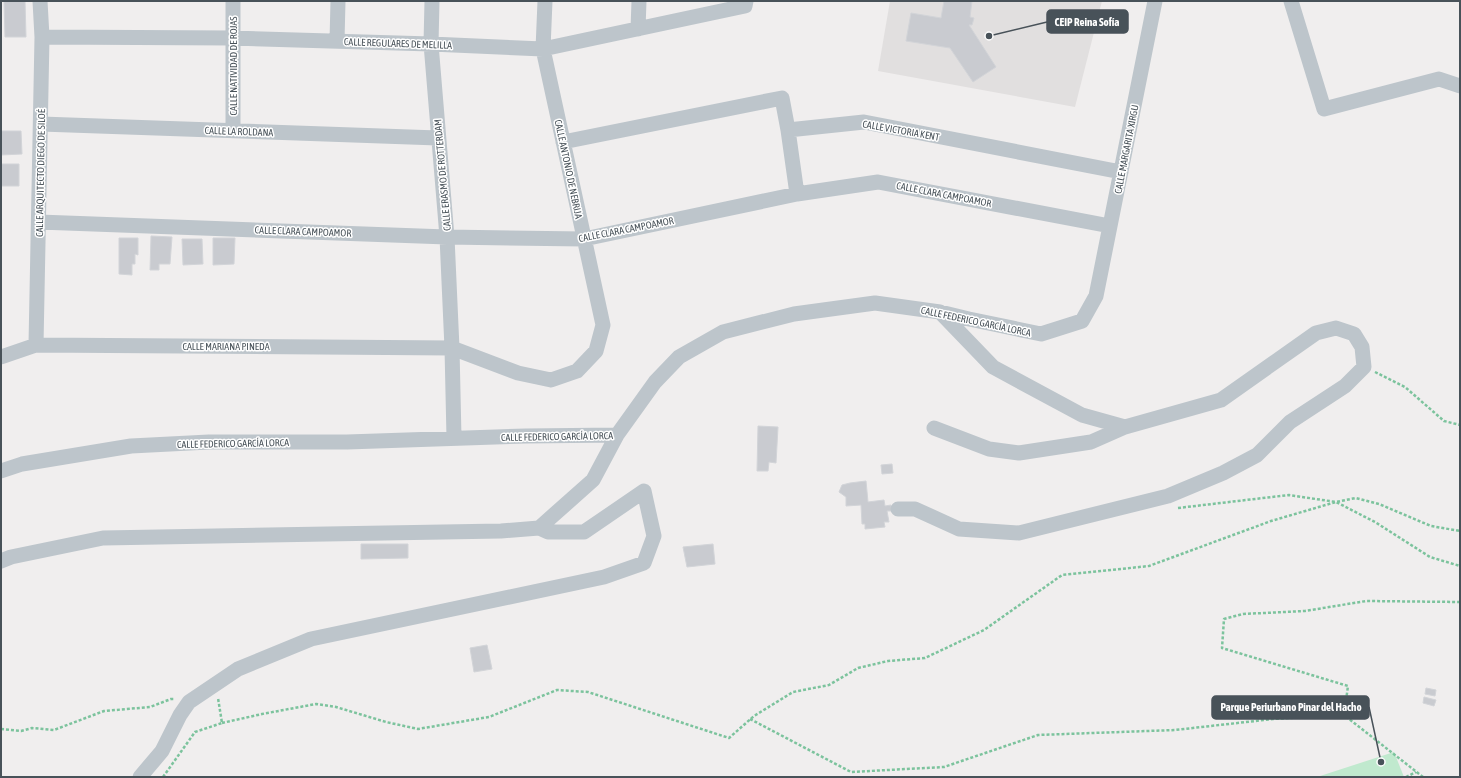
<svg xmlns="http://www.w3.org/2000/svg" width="1461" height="778" viewBox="0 0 1461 778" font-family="'Asap Condensed',sans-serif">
  <rect width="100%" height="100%" fill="#f0eeee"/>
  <path fill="#e1dfdf" d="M890,1H1102L1075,107L878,71Z"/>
  <path fill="#c0e9ce" d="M1394,752L1404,777H1317Z"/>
  <path fill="#c9cbd0" stroke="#d2d4d8" d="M4,1H25L26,37H5Z
    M944,1H972L970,17L974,18L972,25H969L996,67L973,82L950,48L906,41L911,13L941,18Z
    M1,131H21L22,154L1,155Z
    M1,164H19V186H1Z
    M151,236L172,237L170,264H159V270H150Z
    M119,238H138V255L135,254V264H132V275L119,274Z
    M213,238H235L234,264L213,265Z
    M182,239H202L203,264L183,265Z
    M758,426L778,427L776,463L769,462L768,471H757Z
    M892,464L893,473L882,474L881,465Z
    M866,481L868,502L884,500L885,506L891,505L892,511H887L889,522H884L885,527L865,529V524H862L861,505L846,506V497L839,492L842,485L850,483Z
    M361,544H408V558L361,559Z
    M713,544L715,564L687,567L683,547Z
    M487,645L492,669L474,672L470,648Z
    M1426,688L1436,690L1435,696L1425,694Z
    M1424,697L1436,700L1434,706L1423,703Z"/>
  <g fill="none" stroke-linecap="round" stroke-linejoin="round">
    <path stroke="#7cc39d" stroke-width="2.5" stroke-dasharray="3 2" stroke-linecap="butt" d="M1375,372L1405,387L1444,421L1460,425
      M1178,508L1289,495L1336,502L1375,522L1430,557L1460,566
      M750,719L851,772L944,767L1038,735L1175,730L1273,719L1344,715
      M222,723L262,714L316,704L336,707L386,722L418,729L489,717L557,690L588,692L729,738L754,716L793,692L829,685L858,668L888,661L925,658L984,630L1062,575L1149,566L1271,521L1336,502L1356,498L1379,504L1431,526L1460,531
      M1,729L21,731L32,728L54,730L104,711L150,707L171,699H175
      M163,777L195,732L222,723L218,698
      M1406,777L1416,772
      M1423,777L1344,715L1348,686L1222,648L1224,619L1243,614L1305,611L1366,601L1460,602"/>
    <path stroke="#bdc5cb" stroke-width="15" d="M1291,1L1324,109L1439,79L1460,86
      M638,29L639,1
      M42,37L232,38L431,44L543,49L745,6L746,1
      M337,41L338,1
      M41,124L438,138
      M788,130L797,194
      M233,131V1
      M563,142L782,98L788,130L864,122L1121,172
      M39,222L447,237L584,239L797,194L878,182L1110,226
      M36,345L42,37L40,1
      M1,357L36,345L452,348L447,237L431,44L432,1
      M934,428L989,449L1019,453L1091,442L1125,427
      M454,438L452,348L518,373L551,380L577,371L596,351L603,325L543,49L545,1
      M1,471L22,464L131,446L209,442H347L526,436L617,435
      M898,509H915L959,529L1019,533L1168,496L1223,473L1257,455L1290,422L1345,386L1364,367L1362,347L1354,334L1336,328L1316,333L1221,400L1125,427L1082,415L993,367L940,312
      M539,528L593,480L617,435L655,382L679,357L723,332L794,314L875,303L940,312L969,319L1041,334L1082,321L1096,296L1155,1
      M1,561L11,557L103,538L501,531L539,528L548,532H584L644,491L654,536L644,563L604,577L311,639L238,669L189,702L180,715L162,751L140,777"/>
  </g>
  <g text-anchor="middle" stroke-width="3" stroke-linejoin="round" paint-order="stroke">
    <g font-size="10" fill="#485259" stroke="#fff">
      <text transform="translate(398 43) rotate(2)" y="4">CALLE REGULARES DE MELILLA</text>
      <text transform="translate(233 66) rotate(-90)" y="4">CALLE NATIVIDAD DE ROJAS</text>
      <text transform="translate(901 130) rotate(10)" y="4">CALLE VICTORIA KENT</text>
      <text transform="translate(239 131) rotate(2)" y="4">CALLE LA ROLDANA</text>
      <text transform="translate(1126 149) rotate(-79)" y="4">CALLE MARGARITA XIRGU</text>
      <text transform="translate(569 169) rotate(78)" y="4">CALLE ANTONIO DE NEBRIJA</text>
      <text transform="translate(40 173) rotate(-89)" y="4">CALLE ARQUITECTO DIEGO DE SILOÉ</text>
      <text transform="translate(442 175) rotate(-95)" y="4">CALLE ERASMO DE ROTTERDAM</text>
      <text transform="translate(944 194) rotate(11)" y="4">CALLE CLARA CAMPOAMOR</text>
      <text transform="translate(626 229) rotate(-11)" y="4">CALLE CLARA CAMPOAMOR</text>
      <text transform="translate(303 231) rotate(2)" y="4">CALLE CLARA CAMPOAMOR</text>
      <text transform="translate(976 321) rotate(12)" y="4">CALLE FEDERICO GARCÍA LORCA</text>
      <text x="226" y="350">CALLE MARIANA PINEDA</text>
      <text transform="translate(557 436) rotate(-1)" y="4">CALLE FEDERICO GARCÍA LORCA</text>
      <text transform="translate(233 443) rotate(-1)" y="4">CALLE FEDERICO GARCÍA LORCA</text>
    </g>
  </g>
  <path fill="none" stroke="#485259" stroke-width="1.5" d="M989 36L1047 22M1381 762L1369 707"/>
  <g fill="#485259" stroke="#fff" stroke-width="1.5">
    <circle cx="989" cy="36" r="4"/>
    <circle cx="1381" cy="762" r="4"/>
  </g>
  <g fill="#485259" stroke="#485259" stroke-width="1.5">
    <rect x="1047" y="10" width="81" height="23" rx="4"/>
    <rect x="1212" y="696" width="157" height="23" rx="4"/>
  </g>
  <g font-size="11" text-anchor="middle" font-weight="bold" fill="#fff">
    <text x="1087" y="26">CEIP Reina Sofía</text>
    <text x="1291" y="711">Parque Periurbano Pinar del Hacho</text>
  </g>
  <rect width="1461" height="778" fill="none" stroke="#485259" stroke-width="4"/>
</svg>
